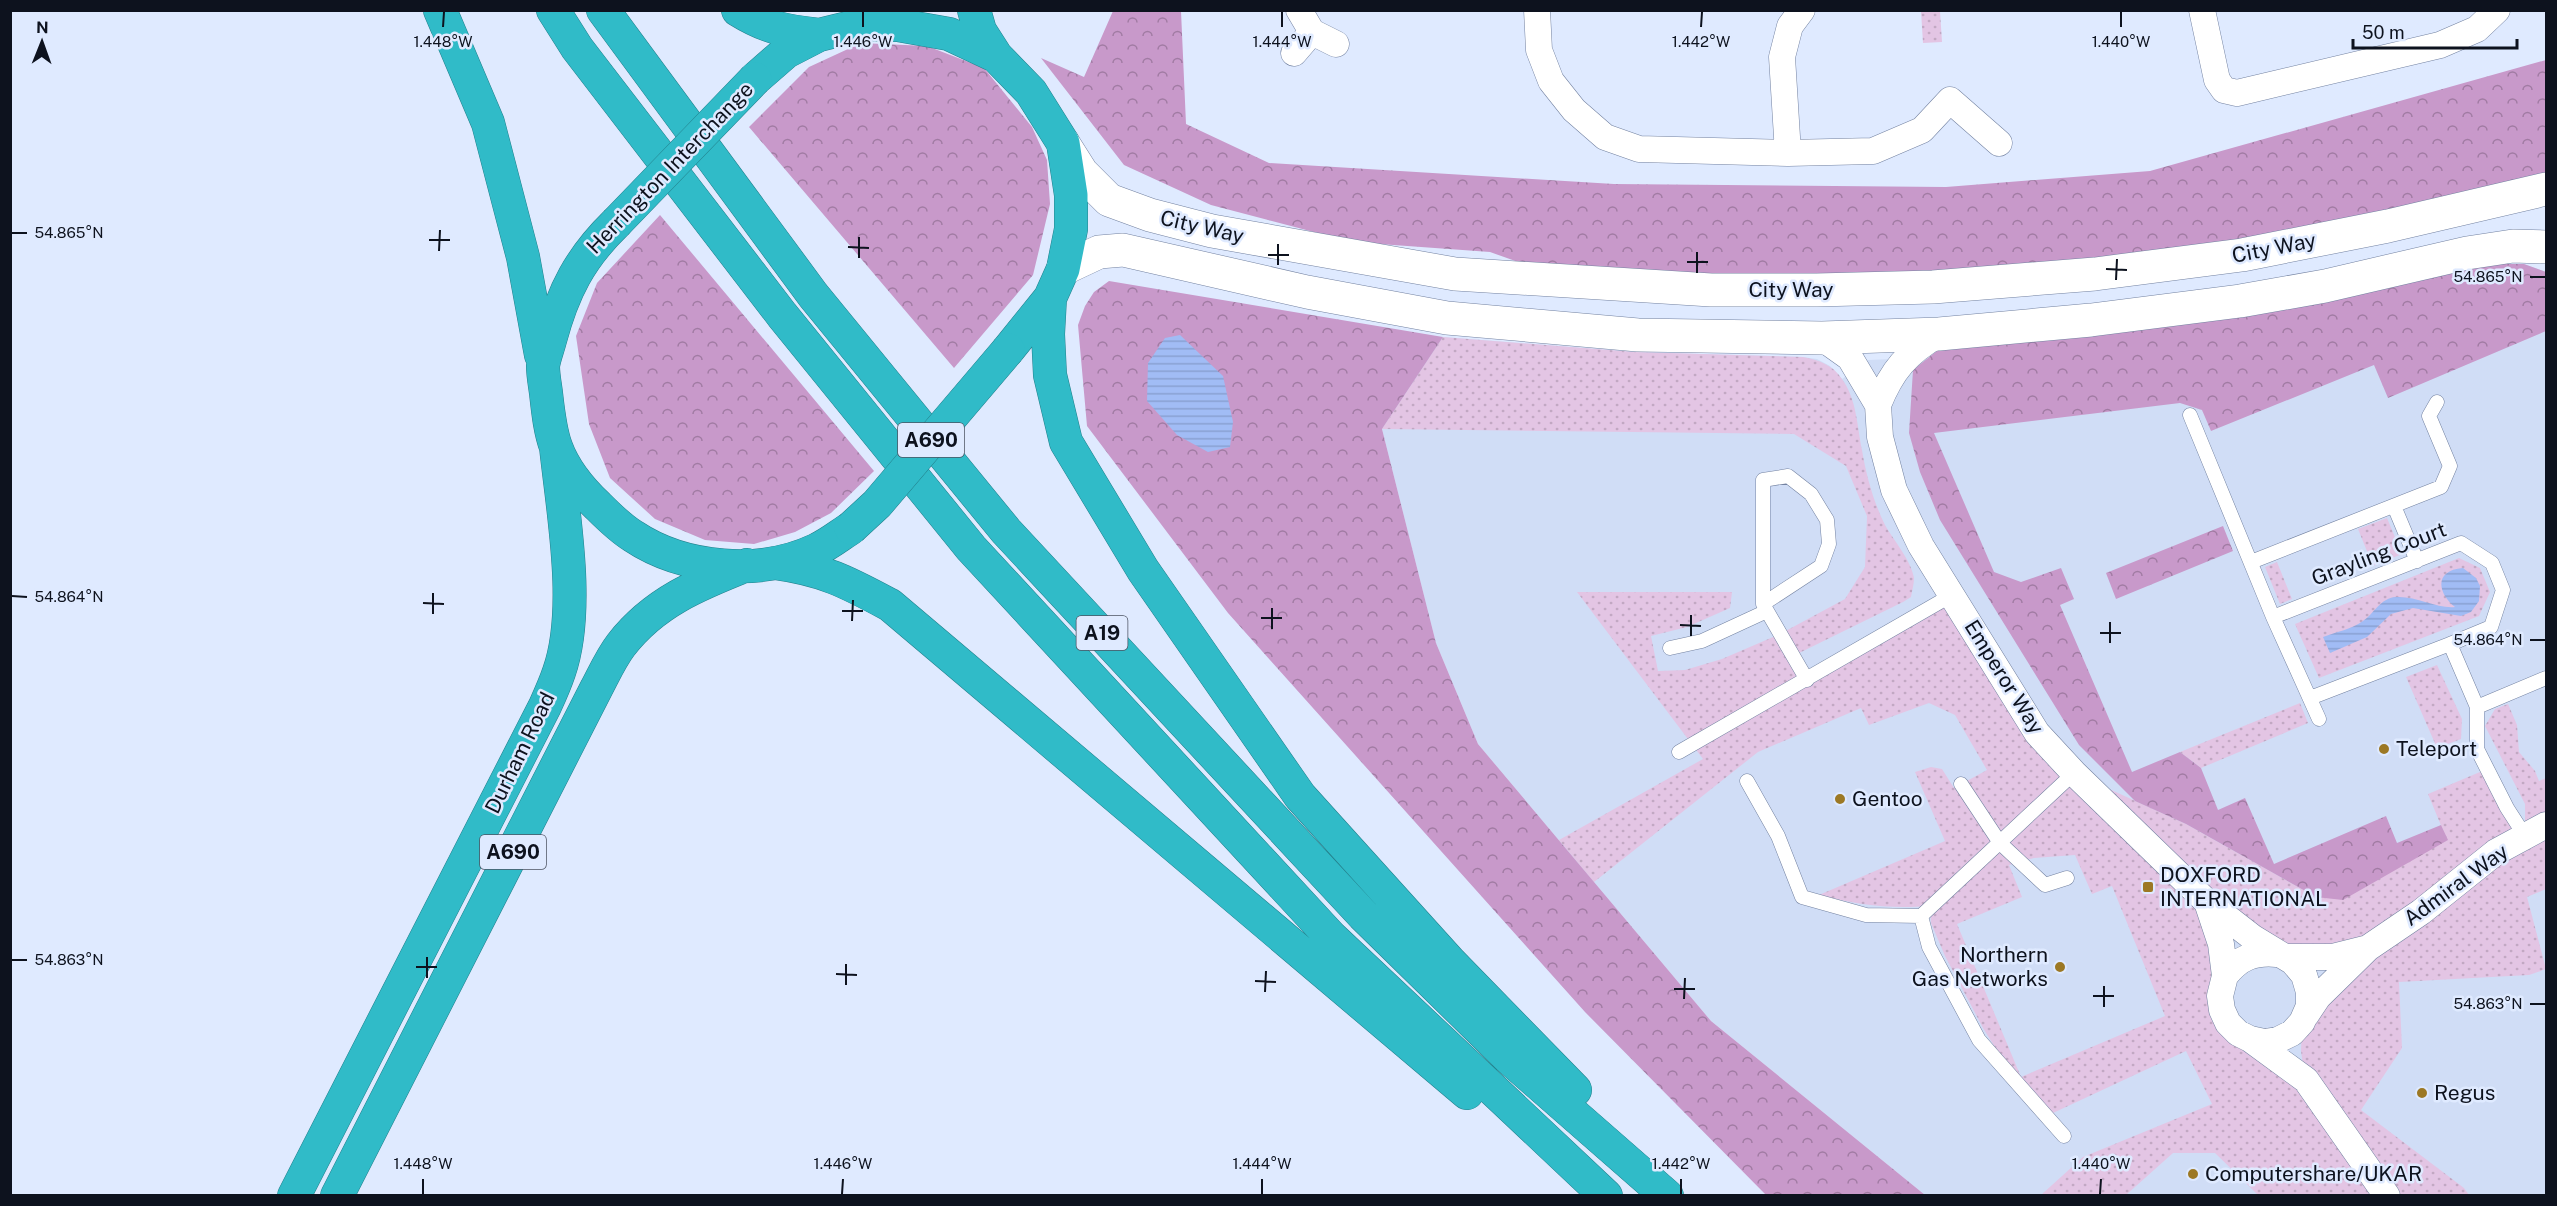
<svg xmlns="http://www.w3.org/2000/svg" width="2557" height="1206" viewBox="0 0 2557 1206" font-family="'Public Sans',sans-serif">
  <defs>
    <pattern id="grass-dots" width="8" height="8" patternUnits="userSpaceOnUse" patternTransform="scale(1.5)"><rect width="8" height="8" fill="#e3c5e4"/><path d="M2 2h.1M6 6h.1" fill="none" stroke="#c2a8c3" stroke-width="1.8" stroke-linecap="round"/></pattern>
    <pattern id="forest-crowns" width="20" height="18" patternUnits="userSpaceOnUse" patternTransform="scale(1.5)"><rect width="20" height="18" fill="#c899ca"/><path d="M2 6a3 3 0 1 1 6 0M12 15a3 3 0 1 1 6 0" fill="none" stroke="#a17ba3"/></pattern>
    <pattern id="water-rules" width="6" height="5" patternUnits="userSpaceOnUse" patternTransform="scale(1.5)"><rect width="6" height="5" fill="#a1bcf5"/><path d="M0 2.5h6" fill="none" stroke="#89a1d2"/></pattern>
  </defs>
  <rect width="100%" height="100%" fill="#dfeaff"/>
  <path fill="#d0ddf6" d="M2524,264L2546,272V1195H1925L1711,1021L1478,744L1436,643L1382,429L1443,337L1635,352L1803,357L1817,359L1830,366L1842,379L1868,360L1893,359L1913,370L1924,360Z"/>
  <path fill="url(#grass-dots)" fill-rule="evenodd" d="M1921,11H1940L1942,42L1923,43Z
    M1443,337L1635,352L1803,357C1819,360 1833,365 1842,379C1857,400 1857,426 1862,450C1866,475 1874,503 1885,525C1894,541 1911,560 1914,578C1914,584 1912,591 1911,597L1903,602L1793,656L1806,678L1952,595L2074,773L2186,824L2316,897L2447,840L2428,794L2487,769L2525,834V804L2485,726L2495,709L2508,704L2517,725L2519,752L2535,771L2539,781L2546,778V889L2527,897L2546,969L2529,975L2399,982L2402,1048L2361,1110L2464,1188L2469,1195H2258L2215,1153H2173L2126,1195H2041L2083,1157L2212,1104L2186,1051L2053,1113L1998,1052L1983,1028L1945,956L1931,923L1930,906C1887,909 1860,905 1819,895L1945,841L1915,772L1931,767L1942,769L1954,788L1987,770L1955,715L1929,703L1869,725L1861,708L1758,752L1594,882L1559,840L1703,759L1577,592H1732L1730,608L1687,627L1651,636L1658,671L1685,670L1722,659L1780,634L1845,599L1865,567L1867,516L1846,466L1794,434L1382,429ZM2075,855L2092,894L2112,886L2165,1016L2021,1077L1957,924L2022,897L2009,865L2034,858ZM2208,903L2312,958L2367,949L2302,1022L2301,1051L2305,1079L2222,1010Z
    M2387,518L2402,554L2373,566L2358,529Z
    M2459,558L2480,568L2490,592L2479,616L2319,678L2295,624Z
    M2277,562L2292,599L2280,604L2265,567Z
    M2437,665L2462,719L2461,739L2437,748L2406,677Z
    M2300,703L2308,723L2201,768L2180,752Z"/>
  <path fill="url(#forest-crowns)" d="M1113,11H1181L1186,124L1269,163L1614,184L1946,187L2150,171L2546,60V189L2095,274L1577,283L1490,252L1352,242L1211,205L1124,165L1041,58L1084,77Z
    M861,43L927,46L984,68L1032,127L1047,160L1050,204L1033,275L954,368L749,127L809,67Z
    M660,215L874,471L831,513L795,532L754,544L705,540L655,519L610,478L589,424L576,336L597,283Z
    M2487,264H2524L2546,272V331L2388,398L2374,365L2211,431L2202,410L2180,403L1934,433L1994,572L2021,582L2061,568L2074,599L2060,605L2132,772L2180,752L2201,768L2218,810L2245,798L2274,864L2386,816L2397,843L2441,825L2448,840L2343,900L2316,897L2186,824L2135,801L2079,745L1940,520L1920,472L1909,433L1913,370L1938,350Z
    M1109,281L1443,337L1382,429L1436,643L1478,744L1711,1021L1925,1195H1766L1585,1012L1228,613L1087,426L1078,325L1085,306L1094,292Z
    M2223,526L2233,551L2116,599L2106,573Z"/>
  <path fill="url(#water-rules)" d="M1180,335L1223,376L1233,422L1230,447L1208,452L1177,435L1147,401L1148,363L1165,338Z
    M2463,568L2476,578L2480,586L2479,601L2471,612L2461,616L2413,608L2391,614L2367,637L2330,653L2323,637C2336,632 2352,629 2363,621C2374,614 2380,598 2396,597C2417,596 2438,609 2455,607C2437,593 2434,570 2463,568Z"/>
  <g fill="none" stroke-linecap="round" stroke-linejoin="round">
    <g stroke="#7382a1" stroke-width="15">
      <path id="lane" d="M2190,415L2273,617L2319,719
        M2394,506L2417,561
        M2251,562L2441,487L2450,466L2429,416L2437,402
        M1763,604L1821,566L1829,544L1827,520L1811,494L1788,476L1763,480V604L1807,680
        M2273,617L2461,543L2492,563L2503,590L2491,627L2450,644L2477,707V749L2507,808L2525,836
        M1670,648L1702,641L1767,611
        M2310,698L2450,644
        M2477,707L2546,678
        M1679,752L1952,595
        M1747,781L1778,836L1802,897L1866,915L1921,916L2074,773
        M1961,784L2000,843L2045,885L2067,878
        M1921,916L1929,947L1979,1040L2064,1136"/>
    </g>
    <g stroke="#7382a1" stroke-width="27">
      <path id="street" d="M1299,10L1312,32L1336,44
        M1537,10L1539,50L1551,81L1574,110L1605,137L1639,149L1788,153L1873,151L1922,130L1950,100L1999,143
        M2202,10L2217,80L2224,90L2237,93L2440,45L2477,29L2497,10
        M1294,53L1312,32
        M1788,153L1782,57L1790,26L1802,10
        M1822,338L1850,358L1878,405L1880,437L1894,490L1921,546L2037,733L2074,773L2207,902L2252,937L2293,962L2304,975L2309,992V1006L2302,1022L2292,1033L2278,1040L2264,1042L2250,1039L2238,1033L2228,1023L2222,1010L2220,996L2225,976L2221,944L2207,902
        M1878,405C1892,370 1907,353 1939,334
        M2285,957H2332L2368,948
        M2225,976C2240,957 2254,952 2277,954
        M2306,1015L2318,997L2368,948L2421,912L2496,852L2546,825
        M2250,1039L2306,1080L2387,1196"/>
    </g>
    <g stroke="#7382a1" stroke-width="34">
      <path id="secondary" d="M1063,143L1082,173L1109,200L1150,215L1212,231L1455,274L1711,290H1817L1933,287L2095,274L2242,255L2388,226L2546,189
        M1063,269L1099,252L1123,250L1307,292L1447,318L1638,335L1822,338L1939,334L2091,320L2240,301L2325,286L2467,253L2513,246L2546,247"/>
    </g>
    <g stroke="#24808c" stroke-width="34">
      <path id="highway" d="M440,10L488,123L523,257L541,355
        M553,10L577,48L782,315L971,548L1331,937L1606,1196
        M603,10L813,295L1006,531L1363,915L1508,1057L1667,1196
        M738,10C767,28 785,31 819,35
        M974,10L980,31L996,56
        M755,79L786,52L819,35L864,24L898,25L949,34L996,56L1031,92L1063,143L1071,195V229L1063,269L1050,298L1008,350
        M616,223C580,258 563,291 550,340C548,348 544,358 543,366C543,375 545,385 546,393C548,411 550,431 556,447C564,469 581,490 598,506C609,517 620,528 633,536C684,570 761,576 816,550C829,544 840,535 851,528
        M1050,298L1048,334L1050,375L1066,442L1143,570L1300,796L1450,962L1575,1090
        M775,563C825,570 847,582 890,605L1467,1093
        M294,1196L545,706C550,695 555,684 559,672C581,609 563,513 556,447
        M337,1196L596,689C604,674 611,658 621,645C654,602 699,584 747,565"/>
    </g>
    <use href="#lane" stroke="#fff" stroke-width="14"/>
    <use href="#street" stroke="#fff" stroke-width="26"/>
    <use href="#secondary" stroke="#fff" stroke-width="33"/>
    <use href="#highway" stroke="#30bbc8" stroke-width="33"/>
    <g stroke="#24808c" stroke-width="34" stroke-linecap="butt">
      <path id="highway-bridge" d="M616,223L755,79
        M851,528L877,504L1008,350"/>
    </g>
    <use href="#highway-bridge" stroke="#30bbc8" stroke-width="33"/>
  </g>
  <path fill="none" stroke="#0d121e" stroke-width="2" d="M443,27L444,12M863,27V12M1282,27V12M1701,27L1702,12M2121,27V12M12,233H27M429,240H450M848,247L869,248M439,251L440,230M1268,255H1289M859,258V237M1687,262H1708M1278,265V244M2106,269L2127,270M1697,273V252M2530,277H2545M2116,280L2117,259M12,596L27,597M423,603L444,604M842,611H863M433,614V593M1261,618H1282M852,621L853,600M1680,625L1701,626M1272,629V608M2100,633H2121M1691,636V615M2530,640H2545M2110,643V622M12,960H27M416,967H437M836,974L857,975M427,978V957M1255,981L1276,982M846,985V964M1674,989H1695M1265,992L1266,971M2093,996H2114M1684,999L1685,978M2530,1004H2545M2104,1007V986M423,1194V1179M842,1194L843,1179M1262,1194V1179M1681,1194V1179M2100,1194L2101,1179"/>
  <g fill="#9c7824" stroke="#dfeaff" stroke-width="2">
    <circle cx="2384" cy="749" r="6"/>
    <circle cx="1840" cy="799" r="6"/>
    <rect x="2142" y="881" width="12" height="12" rx="3"/>
    <circle cx="2060" cy="967" r="6"/>
    <circle cx="2422" cy="1093" r="6"/>
    <circle cx="2193" cy="1174" r="6"/>
  </g>
  <g text-anchor="middle" stroke-width="5" stroke-linejoin="round" paint-order="stroke">
    <g fill="#dfeaff" stroke="#4c5362" stroke-width="1.5">
      <rect x="898" y="423" width="66" height="34" rx="4.5"/>
      <rect x="1076.5" y="616" width="51" height="34" rx="4.5"/>
      <rect x="480" y="835" width="66" height="34" rx="4.5"/>
    </g>
    <g font-size="20" font-weight="bold" fill="#0d121e">
      <text x="931" y="447">A690</text>
      <text x="1102" y="640">A19</text>
      <text x="513" y="859">A690</text>
    </g>
    <g font-size="21" fill="#0d121e" stroke="#dfeaff">
      <text transform="translate(670 168) rotate(-46)" y="7">Herrington Interchange</text>
      <text transform="translate(1202 227) rotate(13)" y="7">City Way</text>
      <text transform="translate(2274 248) rotate(-11)" y="7">City Way</text>
      <text x="1791" y="297">City Way</text>
      <text transform="translate(2379 554) rotate(-21)" y="7">Grayling Court</text>
      <text transform="translate(2004 677) rotate(58)" y="7">Emperor Way</text>
      <text transform="translate(520 753) rotate(-64)" y="7">Durham Road</text>
      <text transform="translate(2456 885) rotate(-36)" y="7">Admiral Way</text>
    </g>
    <g font-size="21" fill="#0d121e" stroke="#dfeaff" text-anchor="start">
      <text x="2396" y="756">Teleport</text>
      <text x="1852" y="806">Gentoo</text>
      <text x="2160" y="882">DOXFORD<tspan x="2160" dy="24">INTERNATIONAL</tspan></text>
      <text x="2048" y="962" text-anchor="end">Northern<tspan x="2048" dy="24">Gas Networks</tspan></text>
      <text x="2434" y="1100">Regus</text>
      <text x="2205" y="1181">Computershare/UKAR</text>
    </g>
  </g>
  <g font-size="15" text-anchor="middle" fill="#0d121e" stroke="#dfeaff" stroke-width="5" stroke-linejoin="round" paint-order="stroke">
    <text x="443" y="47">1.448°W</text>
    <text x="863" y="47">1.446°W</text>
    <text x="1282" y="47">1.444°W</text>
    <text x="1701" y="47">1.442°W</text>
    <text x="2121" y="47">1.440°W</text>
    <text x="69" y="238">54.865°N</text>
    <text x="2488" y="282">54.865°N</text>
    <text x="69" y="602">54.864°N</text>
    <text x="2488" y="645">54.864°N</text>
    <text x="69" y="965">54.863°N</text>
    <text x="2488" y="1009">54.863°N</text>
    <text x="423" y="1169">1.448°W</text>
    <text x="843" y="1169">1.446°W</text>
    <text x="1262" y="1169">1.444°W</text>
    <text x="1681" y="1169">1.442°W</text>
    <text x="2101" y="1169">1.440°W</text>
  </g>
  <rect width="2557" height="1206" fill="none" stroke="#0d121e" stroke-width="24"/>
  <g transform="translate(42 42) rotate(1)" stroke="#dfeaff" stroke-width="4.5" paint-order="stroke">
  <path d="M0-4.5L10 22L0 15L-10 22Z" fill="#0d121e"/>
  <text y="-9" font-size="16" font-weight="bold" text-anchor="middle" fill="#0d121e">N</text>
  </g>
  <path d="M2353 39v9h164v-9" fill="none" stroke="#0d121e" stroke-width="3"/>
  <text x="2362" y="39" font-size="18" fill="#0d121e" stroke="#dfeaff" stroke-width="4.5" paint-order="stroke">50 m</text>
</svg>
